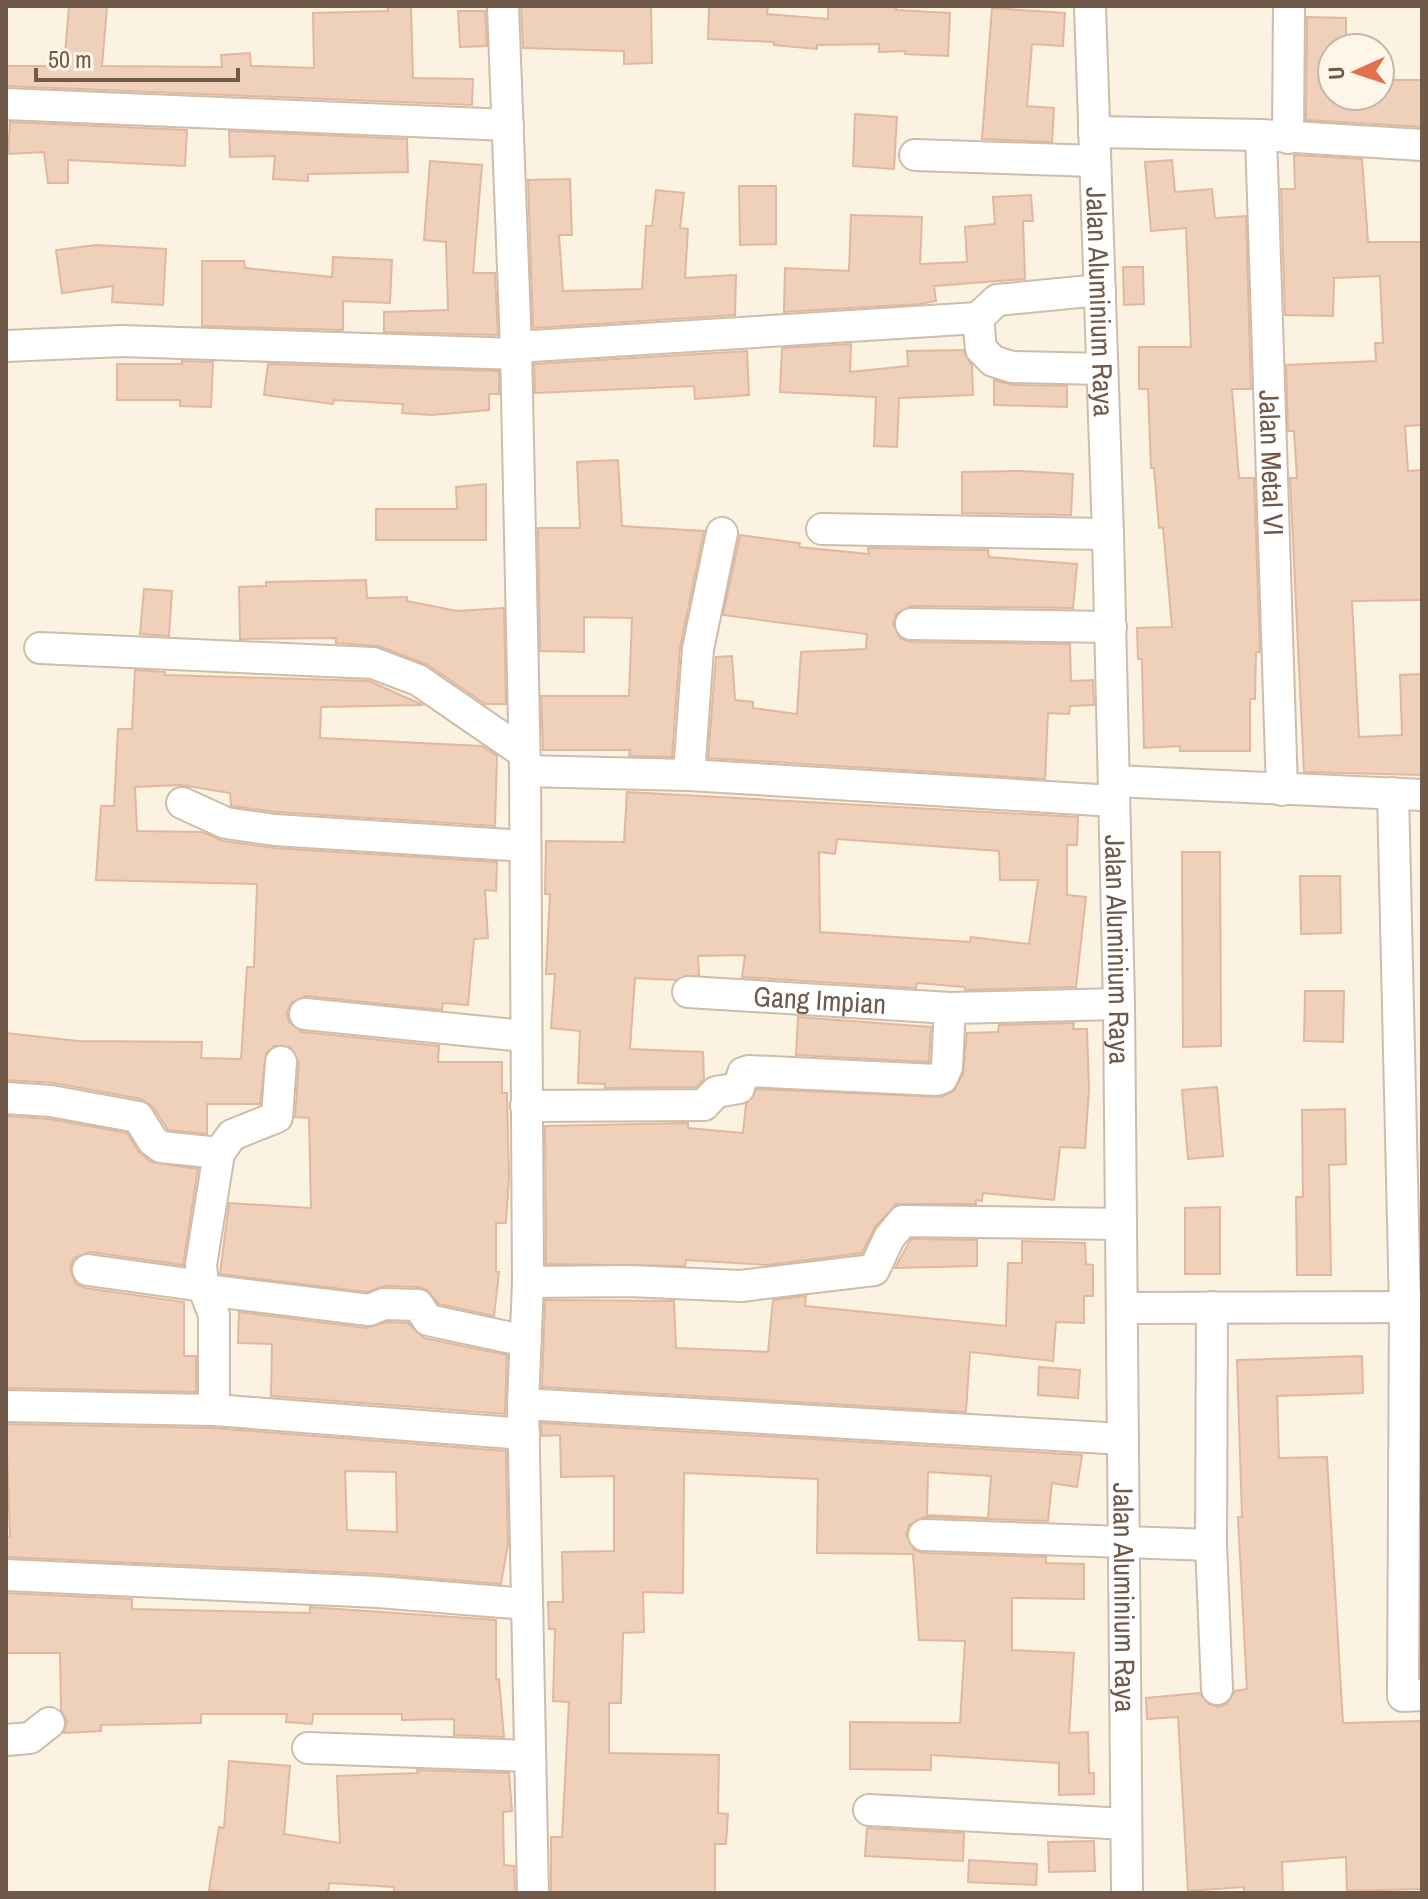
<svg xmlns="http://www.w3.org/2000/svg" width="1428" height="1899" viewBox="0 0 1428 1899" font-family="'Archivo Narrow',sans-serif">
  <rect width="100%" height="100%" fill="#fbf2e2"/>
  <path fill="#efd1bb" stroke="#e1b89c" stroke-width="2" fill-rule="evenodd" d="M69,6L107,7L102,66L222,67L221,55L250,53L251,66L314,68L313,13L388,11L387,6H411L413,78L473,79L472,105L6,86V66H64Z
    M521,6L651,7L652,63L624,64V51L523,48Z
    M768,6L767,14L828,19V7L896,6V10L950,13L948,56L905,54L906,51L879,52V44L817,45V49L774,45V42L708,39L709,7Z
    M992,8L1065,13L1063,46L1032,44L1027,106L1054,108L1052,142L982,139Z
    M458,11H485L487,46L460,47Z
    M1307,17L1346,18V48H1332V96H1380V80H1422V127L1306,120Z
    M855,114L897,117L894,169L853,166Z
    M10,122L187,130L185,166L68,160V183H48L44,152L8,154Z
    M229,131L407,139L408,172L308,174V181L273,179L275,156L230,157Z
    M1294,155L1362,159L1368,242H1422V425L1405,426L1408,471L1422,470V600L1352,601L1359,737L1402,735L1400,675L1422,674V775L1304,772L1290,478H1297L1294,431H1288L1286,365L1376,361L1375,343H1383L1380,276L1334,278L1333,316L1285,315L1281,189H1295Z
    M1172,160L1175,192L1212,189L1215,218L1246,216L1251,389H1232L1239,478H1254L1260,652H1256L1255,699H1250V751H1180V746L1144,748L1142,659H1138L1137,628L1172,627L1163,527L1159,528L1154,468H1151L1148,389H1139V347H1191L1186,228L1151,231L1145,162Z
    M430,161L482,165L473,273H495L498,335L384,332V312L448,310L446,242L424,240Z
    M570,179L572,235H559L563,291L642,289L646,226H652L656,190L684,193L680,228L688,229L685,278L736,275L735,315L533,328L528,180Z
    M739,186H776V244L740,245Z
    M1031,195L1033,221H1023L1025,279L934,286L936,301L920,304L784,312L785,268L849,271L851,215L922,217L920,264L967,262L965,227L995,224L993,197Z
    M96,245L166,249L163,305L112,302L113,286L62,293L56,250Z
    M333,257L392,260L390,303L343,301V330L202,326V261H244L245,268L332,277Z
    M1123,267H1143L1144,304L1124,305Z
    M851,344L850,372L908,366L907,351L963,350L972,366L973,395L899,398L897,447L874,446L876,397L780,392L782,348Z
    M747,351L749,395L695,399L694,386L535,393L534,364Z
    M182,361L213,362L211,407L180,406V400H117V364H182Z
    M268,364L499,371V394H489V410L431,415L402,413L403,404L334,400L333,404L264,395Z
    M994,380L1012,385L1067,386V407L994,405Z
    M618,460L622,526L704,531L680,648L672,757L629,756L630,750H543L541,696H629L632,618L584,617V652L540,651L538,528H580L577,462Z
    M1022,471L1073,474L1071,515L962,513V472Z
    M486,484V540H376V509H457L456,487Z
    M740,535L800,543L799,547L869,554L868,548L988,550L989,557L1077,564L1073,608L911,606L896,614L893,624L901,639L911,642L1070,644L1071,681L1093,680L1094,705L1070,706L1069,714L1048,713L1045,779L708,758L716,657L732,656L735,700L753,702V708L797,714L801,652L866,649L867,634L723,615Z
    M366,580L367,598L407,597V601L457,611L504,608L506,704H485L428,665L379,646L336,643V638L240,639L239,587L266,586V582Z
    M144,589L172,591L169,636L140,634Z
    M135,670L165,672V675L369,681L423,705L321,707L320,738L482,746L497,756L495,826L277,812L231,806L230,793L181,785L135,787L137,831L202,832L223,841L274,848L497,862L496,891L485,890L488,938L474,939L468,1005L443,1003L442,1010L306,996L291,1003L287,1013L289,1022L302,1032L439,1046L438,1062H502V1093H507L509,1177L506,1223H496V1272H499L494,1316L439,1304L427,1290L419,1287L385,1286L367,1292L220,1274L229,1203L311,1208L309,1118L295,1117L299,1063L290,1047L274,1046L266,1053L260,1104H207V1134L168,1130L153,1107L141,1099L54,1083L6,1080V1033L78,1041L202,1042L201,1058L241,1059L247,967H254L257,884L96,880L101,806H114L118,729H132Z
    M627,792L1078,817L1077,845H1067V895L1086,897L1076,987L965,990V987L917,983L916,988L742,977L745,955L698,956L699,975L676,980L635,978L630,1049L703,1052L704,1079L696,1087L605,1088V1084L578,1083L580,1031L551,1028L555,974H546L550,894H545L546,841L624,842ZM837,839L999,851L1000,880H1038L1029,944L971,937L970,942L820,932L819,852L835,854Z
    M1182,852H1220L1221,1046L1183,1047Z
    M1300,876H1340L1341,933L1301,934Z
    M1305,991H1344L1343,1042L1304,1041Z
    M798,1017L931,1027L929,1062L796,1055Z
    M1074,1023L1073,1029H1087L1089,1089L1085,1148L1060,1147L1054,1200L983,1193L982,1201L976,1200V1204H896L875,1227L862,1253L767,1265L686,1260L685,1266L546,1264L545,1126L688,1123V1128L743,1133L746,1104L757,1089L941,1097L954,1091L963,1074L967,1033L998,1032L999,1025Z
    M1217,1087L1223,1156L1188,1159L1182,1090Z
    M1345,1109L1346,1164L1329,1165L1331,1275H1297L1296,1197H1303L1302,1110Z
    M6,1116L49,1119L127,1133L138,1151L151,1162L198,1169L183,1265L90,1252L74,1258L70,1268L76,1284L85,1288L184,1302V1356H196V1392L6,1388Z
    M1220,1207V1274H1185V1208Z
    M911,1239L977,1240V1266L895,1268Z
    M1022,1241L1085,1243L1086,1264L1093,1265V1296H1084V1323L1056,1322L1053,1361L970,1352L966,1412L542,1387L545,1300L674,1301L676,1348L768,1352L773,1300L806,1296L805,1306L1006,1326L1008,1263H1022Z
    M239,1312L367,1328L387,1322L408,1323L424,1338L507,1355L505,1414L271,1396L272,1344L238,1343Z
    M1362,1356L1363,1393L1277,1396L1279,1458L1327,1457L1343,1723L1422,1721V1889L1347,1891L1346,1857L1282,1862L1283,1893H1244V1887L1188,1891L1178,1717L1147,1719L1146,1698L1200,1693L1208,1704L1219,1707L1227,1704L1235,1691L1247,1689L1238,1517H1242L1237,1360Z
    M1039,1367L1080,1370L1078,1398L1038,1395Z
    M541,1423L1082,1455L1077,1487L1052,1483L1048,1521L924,1517L909,1525L906,1535L914,1550L923,1553L1046,1557V1563L1084,1564V1599L1012,1598V1650L1074,1653L1069,1733L1088,1732L1089,1773H1094V1794L1059,1795V1763L931,1755V1770L850,1769V1722L960,1723L965,1641L919,1640L913,1554L817,1553L818,1479L684,1473L683,1593L643,1592L644,1632L623,1633L621,1703H609V1753L719,1755L718,1813L728,1814L726,1844H715V1893H551V1837H562L569,1702L553,1701L555,1629H549L548,1602H563L562,1552L614,1551V1476L561,1477L560,1435L542,1436ZM928,1472L991,1476L988,1518L927,1515Z
    M6,1424L213,1428L506,1451L508,1544L501,1584L379,1574L6,1557V1538L10,1537ZM345,1471L396,1472L397,1532L347,1530Z
    M6,1593L132,1599V1609L310,1613V1607L496,1620V1680L499,1679L504,1737L454,1735V1719L402,1720V1714H313L312,1724L286,1722L287,1714H201V1723L101,1725V1731L64,1733L67,1721L61,1710L60,1653H6Z
    M229,1761L290,1766L284,1834L340,1843L337,1776L418,1773L417,1770L509,1773L512,1811L503,1812L504,1865L514,1866L515,1893H394V1887L329,1883L328,1893H230L209,1890L219,1827L224,1828Z
    M867,1828L964,1833L963,1861L865,1856Z
    M1094,1841L1095,1871L1049,1872L1048,1842Z
    M969,1860L1037,1864L1036,1885L968,1882Z"/>
  <g fill="none" stroke-linecap="round" stroke-linejoin="round">
    <g stroke="#cebcac" stroke-width="34">
      <g id="minor">
        <path d="M503,6L516,347L525,771L528,1282L523,1404L533,1893"/>
        <path id="s1" d="M1090,6L1108,534L1119,1004L1127,1893"/>
        <path d="M6,104L508,125"/>
        <path d="M1094,132L1261,135L1422,145"/>
        <path id="s2" d="M1261,135L1282,790"/>
        <path d="M1288,138L1289,6"/>
        <path d="M915,155L1095,161"/>
        <path d="M978,318L997,300L1100,290"/>
        <path d="M6,346L122,341L515,354"/>
        <path d="M516,347L978,318L981,349L993,361L1012,367L1102,369"/>
        <path d="M822,529L1108,534"/>
        <path d="M911,624L1111,627"/>
        <path d="M40,648L373,663L418,680L523,752"/>
        <path d="M525,771L689,775L1114,801"/>
        <path d="M689,775L698,649L722,533"/>
        <path d="M1114,781L1422,795"/>
        <path d="M1393,793L1405,1307L1403,1696L1422,1695"/>
        <path d="M182,803L226,823L275,830L525,846"/>
        <path id="s3" d="M688,992L950,1008"/>
        <path d="M305,1014L524,1036"/>
        <path d="M6,1098L51,1101L138,1117L153,1141L161,1147L219,1153"/>
        <path d="M526,1106L704,1105L716,1092L739,1088L743,1073L749,1071L936,1080L942,1078L947,1067L950,1008L1119,1004"/>
        <path d="M88,1270L203,1286"/>
        <path d="M528,1282L629,1281L741,1286L874,1270L889,1238L903,1221L1121,1224"/>
        <path d="M205,1290L369,1310L384,1304L418,1305L428,1320L526,1341"/>
        <path d="M1212,1307L1211,1545L1217,1689"/>
        <path d="M1122,1308L1422,1307"/>
        <path d="M523,1404L1123,1439"/>
        <path d="M6,1406L214,1410L524,1434"/>
        <path d="M214,1410V1315L203,1286L201,1265L219,1153L232,1135L277,1117L281,1062"/>
        <path d="M924,1535L1211,1545"/>
        <path d="M6,1575L378,1592L527,1604"/>
        <path d="M6,1740L30,1738L49,1723"/>
        <path d="M308,1748L529,1756"/>
        <path d="M869,1810L1126,1824"/>
      </g>
    </g>
    <use href="#minor" stroke="#fff" stroke-width="30"/>
  </g>
  <g text-anchor="middle" stroke-width="8" stroke-linejoin="round" paint-order="stroke">
    <g font-size="28" fill="#71594a" stroke="#fef6e8">
      <text dy="10" stroke="none"><textPath href="#s1" startOffset="296">Jalan Aluminium Raya</textPath></text>
      <text dy="10" stroke="none"><textPath href="#s2" startOffset="328">Jalan Metal VI</textPath></text>
      <text dy="10" stroke="none"><textPath href="#s1" startOffset="944">Jalan Aluminium Raya</textPath></text>
      <text dy="10" stroke="none"><textPath href="#s3" startOffset="132">Gang Impian</textPath></text>
      <text dy="10" stroke="none"><textPath href="#s1" startOffset="1592">Jalan Aluminium Raya</textPath></text>
    </g>
  </g>
  <rect width="1428" height="1899" fill="none" stroke="#71594a" stroke-width="16"/>
  <g transform="translate(1356 72) rotate(267)"><circle r="38" fill="#fef6e8" stroke="#c6b7a9" stroke-width="2"/>
  <path d="M0-6L14 30L0 20L-14 30Z" fill="#e1704b"/>
  <text y="-12" font-size="22" font-weight="bold" text-anchor="middle" fill="#71594a">U</text>
  </g>
  <path d="M36 68v12h202v-12" fill="none" stroke="#71594a" stroke-width="4"/>
  <text x="48" y="68" font-size="24" fill="#71594a" stroke="#fef6e8" stroke-width="6" paint-order="stroke">50 m</text>
</svg>
